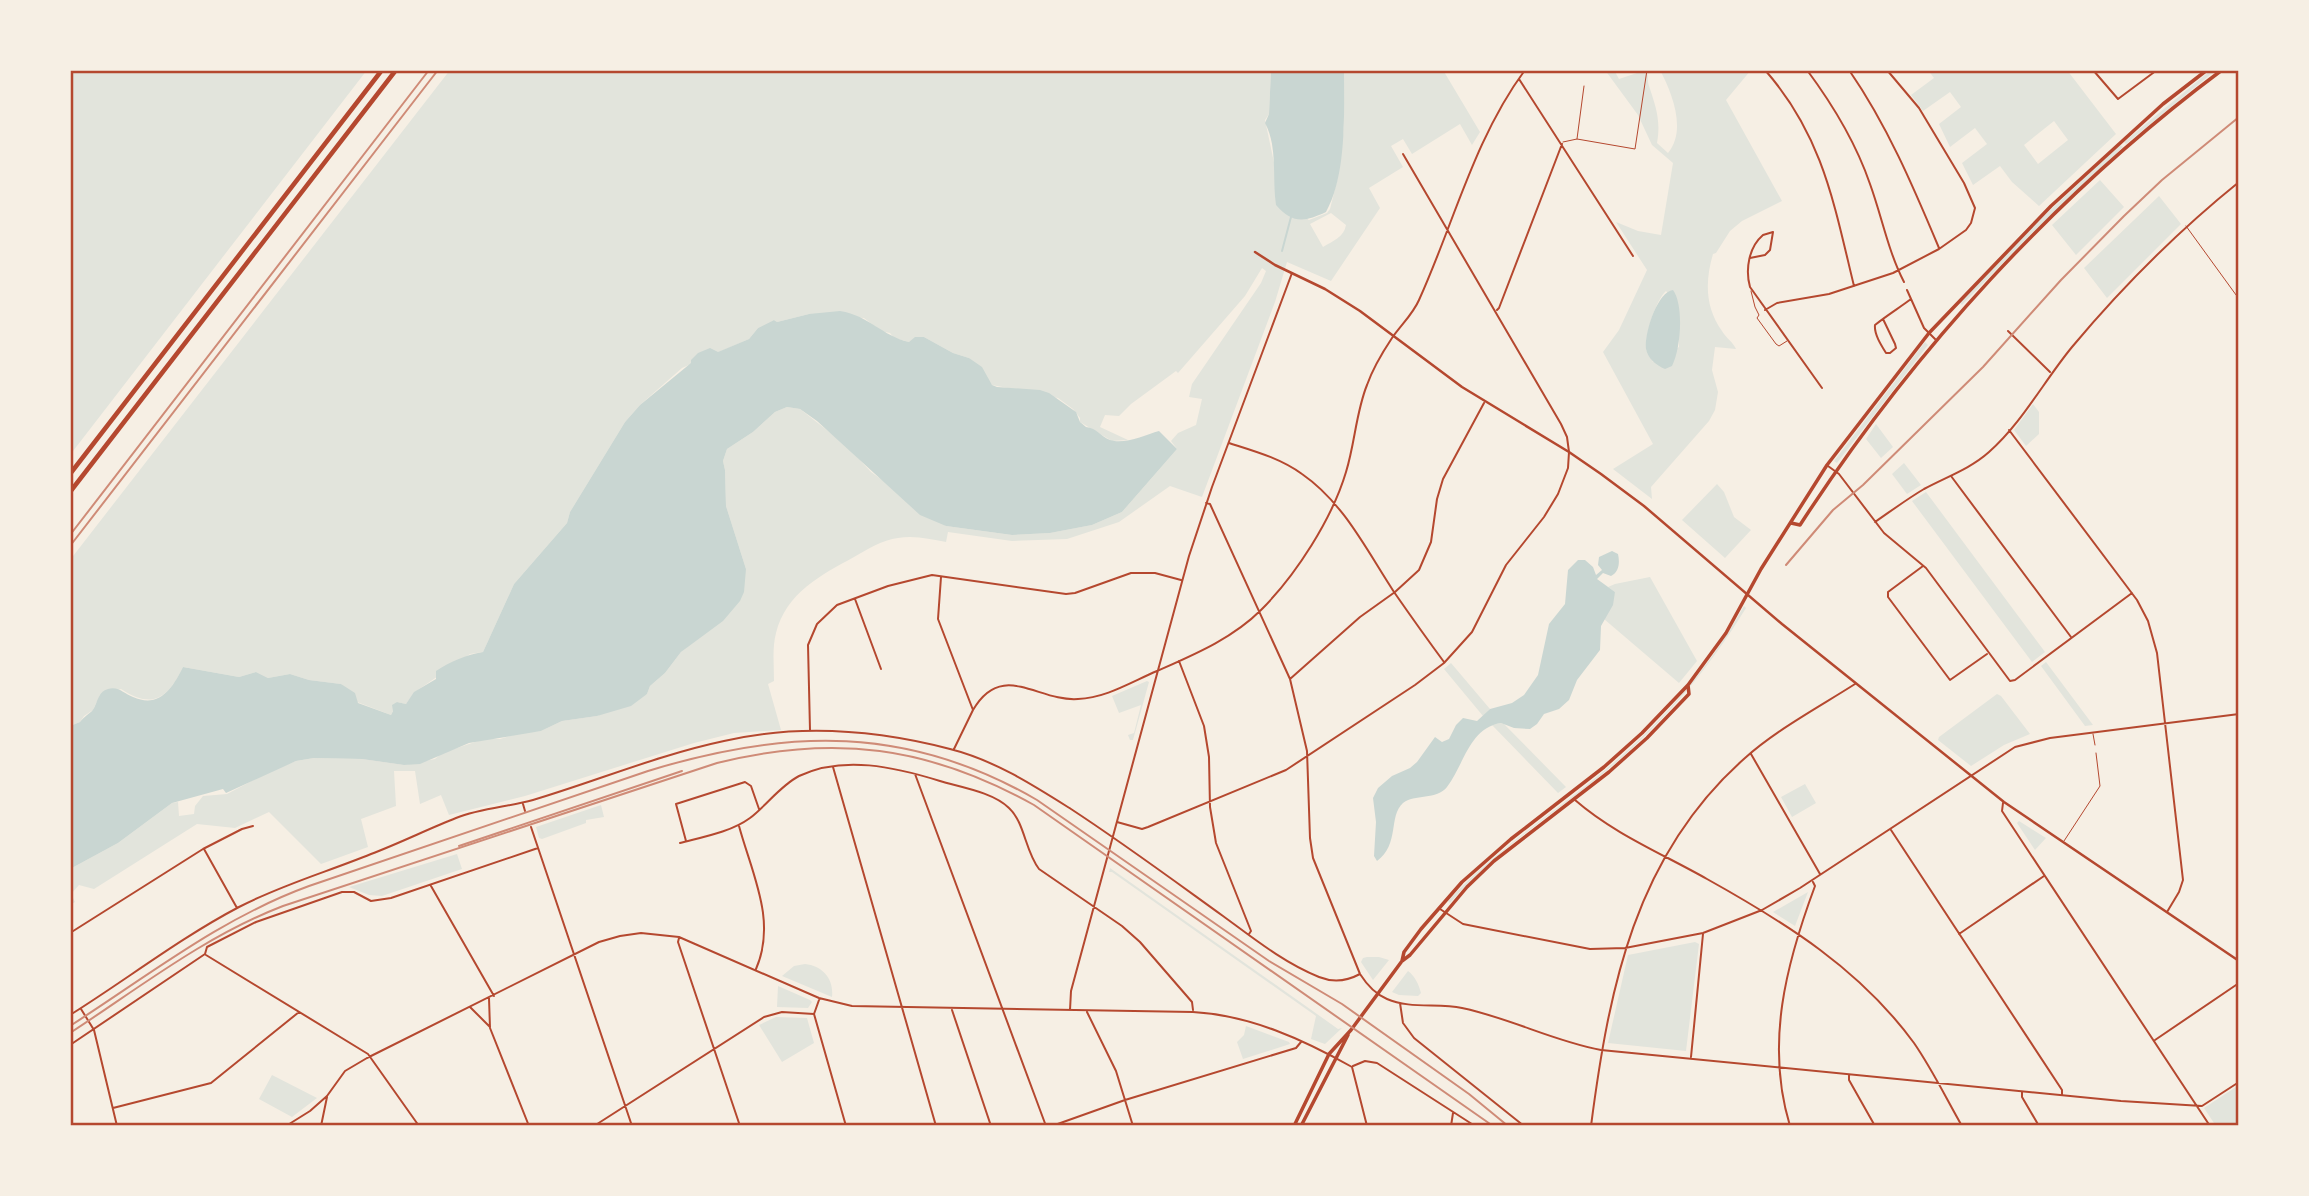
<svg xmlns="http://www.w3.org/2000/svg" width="2309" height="1196" viewBox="0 0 2309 1196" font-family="'Titillium Web',sans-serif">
  <rect width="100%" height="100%" fill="#f6efe4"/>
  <path fill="#e2e4dc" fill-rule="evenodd" d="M70,70H367L70,455Z
    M450,70H1271L1269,114L1265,120L1276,172L1275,197L1309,220L1327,213L1330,209L1338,177L1344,127V70H1443L1480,132L1472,145L1460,124L1412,154L1403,139L1391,146L1403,167L1369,188L1380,208L1331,281L1287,262L1275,302L1202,497L1170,486L1119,522L1067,539L1012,541L948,532L946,542C930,539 914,535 898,538C882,540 868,549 854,557C821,575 786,593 776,633C772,648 774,665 774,681L768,684L781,730L734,733L694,743L525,796L449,815L441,795L420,804L415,771H394L396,806L361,819L368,847L321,864L269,812L235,828L197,824L94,889L79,885L71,894L75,902L70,905V869L118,843L172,803L178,802L179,816L194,814L195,806L203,796L227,794L273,770L296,761L314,758L362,759L404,765L435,759L442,753L484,739H500L520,733L541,731L562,721L597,716L647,694L650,686L665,673L681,652L699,637L746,569L726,506L725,470L723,461L727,449L753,432L775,412L787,407L800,409L846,445L871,472L946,526L1012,535L1050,533L1092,525L1122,512L1177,449L1171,441L1178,433L1196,425L1202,399L1189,397L1192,384L1261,283L1266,271L1262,268L1245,296L1178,373L1176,371L1131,404L1119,416L1105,415L1100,427L1128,440L1112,441L1080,422V418L1073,409L1058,398L992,385L969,358L953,353L924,337L909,342L894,338L890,333L881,331L864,318L809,314L777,322L774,320L758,328L749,339L682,368L640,405L625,422L570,512L567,523L514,584L483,652L470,654L415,692L406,704L397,702L391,715L357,702L341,684L309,680L290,674L268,678L256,672L239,677L183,667C168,698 153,710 121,689L100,695L93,710L84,716L80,722L70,726V560ZM1331,213L1346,225C1344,237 1333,241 1323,247L1310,224Z
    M1605,70H1614L1619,79L1646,70C1649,76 1647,81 1649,86C1656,107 1661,121 1657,143L1668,153C1687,130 1672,93 1660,70H1751L1726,100L1782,201L1742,221L1730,231L1716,253L1713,254C1705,281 1705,307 1722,331C1726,338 1733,342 1736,349L1715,347L1712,370L1718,392L1715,410L1709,421L1651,487L1652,499L1613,469L1653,444L1603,352L1619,330L1647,270L1616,222L1638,231L1661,235L1673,163L1652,145L1638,115ZM1666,291L1679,308V347L1653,362C1649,356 1646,352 1646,346C1646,332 1656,300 1666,291Z
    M1928,70H2067L2116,134L2039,206L2012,182L2000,166L1973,185L1962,163L1987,144L1975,128L1950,147L1939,124L1961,107L1950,92L1923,111L1911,95L1934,78ZM2054,121L2068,140L2038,164L2024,145Z
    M2211,70H2216L2126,144L2124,142Z
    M2120,145L2123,147L2033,232L1962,305L1960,303L2030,229Z
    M2100,180L2124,207L2076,255L2052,225Z
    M2159,196L2181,224L2107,298L2084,268Z
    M1925,342L1928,345L1837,463L1834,461Z
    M2033,404L2039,412V434L2026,446L2014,430Z
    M1876,424L1893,447L1881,458L1866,439Z
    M1904,463L1921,485L1907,494L1892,474Z
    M1717,484L1724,492L1734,517L1751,530L1725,558L1682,520Z
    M1926,492L2045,652L2032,662L1912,501Z
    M1650,577L1697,661L1679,683L1604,619L1615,592L1608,587L1615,584Z
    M1744,606L1746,608C1706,673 1659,728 1600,776C1548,818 1493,852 1450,903L1448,901C1493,852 1548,817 1599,775C1658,727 1707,672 1744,606Z
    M2046,662L2093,725L2085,726L2041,666Z
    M1451,663L1490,709L1483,716L1444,669Z
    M1147,681L1149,682L1133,740H1130L1128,735L1134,733L1141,705L1119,713L1112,696Z
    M1997,694L2001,696L2030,734L2004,745L1971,766L1938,740L1939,737Z
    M1501,723L1504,724L1566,787L1558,793L1492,725Z
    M1805,784L1816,803L1792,817L1781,797Z
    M601,805L604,817L586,820V823L542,839L539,838L536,827Z
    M2019,821L2046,838L2035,850L2017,823Z
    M457,854L462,869L382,896L369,895L349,887Z
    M1110,868L1317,1014L1338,1029L1342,1028L1325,1044L1311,1039L1316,1016L1112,872H1109Z
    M1808,892L1795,926L1773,912Z
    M1695,942L1699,944L1686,1051L1608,1043L1628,955Z
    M1367,957H1379L1389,960L1373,980L1361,962L1363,958Z
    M805,964C823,966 834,979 832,997L782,976L794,966Z
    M1408,971C1415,976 1419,985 1421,993L1418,996L1399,995L1392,992Z
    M778,986L810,1000L812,1002L808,1008L777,1007Z
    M776,1017L807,1018L814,1043L782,1062L759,1025Z
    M1246,1026L1289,1042L1290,1044L1243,1059L1237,1042L1244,1035Z
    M272,1075L317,1098L292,1117L259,1099Z
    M2239,1085V1126H2216L2204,1108Z"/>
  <path fill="#c9d6d2" d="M1271,70H1344C1344,112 1347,175 1326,212C1305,222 1292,224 1276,205C1272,178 1278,147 1265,123L1269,114Z
    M1673,290C1684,305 1681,349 1672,366L1665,369C1656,365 1648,359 1646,349C1644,334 1657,292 1673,290Z
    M840,311C870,316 882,336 909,342L915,337H924L953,353L969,358L982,367L992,385L997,387L1040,390L1049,393L1076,412L1080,422L1086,427C1097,428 1101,437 1110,440C1124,445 1145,435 1159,431L1177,449L1122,512L1092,525L1050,533L1012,535L946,526L920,515L817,421L800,409L787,407L775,412L753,432L727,449L723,461L725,470L726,506L746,569L744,592L740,601L723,621L681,652L665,673L650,686L647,694L631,706L597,716L562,721L541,731L469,743L420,764L404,765L362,759L314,758L296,761L226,793L223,789L172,803L118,843L70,869V726L80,722C84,717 87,715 92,711C98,704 97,692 108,689C119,686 124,694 133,697C160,709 173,687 183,667L239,677L256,672L268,678L290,674L309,680L341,684L355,693L358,703L391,715L393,711L392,705L397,702L406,704L414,692L436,679V671C451,661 466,655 483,652L514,584L567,523L570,512L625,422L640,405L691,363V360L698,353L710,348L718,352L749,339L758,328L774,320L777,322L809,314Z
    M1612,551L1618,554C1620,563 1619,572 1611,576L1603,573L1597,579L1615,592L1613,605L1601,626L1600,650L1577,680L1569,700L1559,709L1544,714L1537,724L1530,729L1514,728L1501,723C1469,728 1464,765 1447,787C1437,800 1414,794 1403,803C1388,817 1400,844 1377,861L1374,856L1376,822L1373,798L1378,788L1392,776L1410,768L1417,762L1435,737L1442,742L1449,739L1456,725L1463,718L1477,721L1490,709L1512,703L1524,695L1538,675L1549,624L1565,604L1568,570L1578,560H1585L1593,567L1596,575L1602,570L1598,565L1599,557Z"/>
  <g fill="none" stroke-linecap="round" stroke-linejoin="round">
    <path stroke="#c9d6d2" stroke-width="2" d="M1282,251L1291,217"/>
    <path stroke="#b5482f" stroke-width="1" d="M1577,139L1584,86
      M1563,142L1577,139L1635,149L1647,70
      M2186,226L2239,299
      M1751,291L1755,307L1759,315L1757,318L1776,344L1779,346L1787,341
      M2093,734L2095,745
      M2064,841L2100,786L2096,753"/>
    <path stroke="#b5482f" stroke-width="2" d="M1765,70C1823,136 1834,204 1854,286
      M1807,70C1833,105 1856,143 1870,184C1882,217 1888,251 1904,282
      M1849,70C1887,125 1913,186 1939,248
      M2093,70L2118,99L2157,70
      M1519,79L1633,256
      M1750,258L1765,255L1770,250L1773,232L1763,235C1749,247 1745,269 1750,287L1822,388
      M1907,290L1924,328L1935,339
      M1497,310L1499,308L1562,144
      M1765,310L1777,303L1829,294L1893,273L1939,249L1966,230L1971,223L1975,208L1964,183L1919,108L1887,70
      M1883,319L1895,344L1896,348L1890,353H1886C1881,345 1874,334 1875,325C1886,316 1899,308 1911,299
      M2008,331L2050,372
      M2009,430L2137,600L2148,621L2157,653L2183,880L2179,892L2167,912
      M1229,443C1254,451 1280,458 1302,474C1344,503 1367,551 1394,592C1410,615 1427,639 1444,662
      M1828,466L1839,474L1884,533L1926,568L2010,681L2015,680L2132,593
      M1951,476L2071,637
      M1206,503L1210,504L1290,679L1307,751L1310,838L1313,858L1360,974C1367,985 1375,994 1387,999C1409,1009 1438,1003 1462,1008C1510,1018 1553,1041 1601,1050L2121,1101L2202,1106L2239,1082
      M1875,522C1891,511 1907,499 1924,489C1946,477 1970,469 1989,452C2022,423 2044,381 2072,347C2123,286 2177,232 2239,182
      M1923,566L1888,592V597L1950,680L1987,654
      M941,577L938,619L973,710L954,749
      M855,599L881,669
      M1179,661L1204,726L1209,757L1210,807L1216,843L1251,931L1249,934
      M1290,679L1360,617L1395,592L1419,570L1431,542L1437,499L1443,479L1484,403
      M973,710C1002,660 1038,702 1078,699C1106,698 1131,682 1157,671C1193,655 1232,639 1261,610C1296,575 1332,519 1346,472C1355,443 1356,412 1367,385C1373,368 1382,353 1392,338C1401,325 1413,314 1419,300C1454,223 1474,139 1525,70
      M810,730L808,645L817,624L837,605L888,586L932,575L1066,594L1075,593L1131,573H1155L1181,580
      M1751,754L1820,874
      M833,767L936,1126
      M915,774L1046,1126
      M1575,800C1614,834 1663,854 1707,879C1786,923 1860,969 1914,1043C1932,1069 1946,1098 1962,1126
      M2003,803L2002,811L2210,1126
      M523,804L525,811
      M1117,822L1142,829L1148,827L1286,770L1415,685L1444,663L1472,632L1506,565L1544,517L1558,494L1568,468L1569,452L1567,437L1561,424L1403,154
      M739,826C752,874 777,921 756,969
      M531,827L632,1126
      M1891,830L2062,1090V1095
      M686,841L676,804L745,782L751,786L759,809
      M680,843C703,837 731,832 750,818C767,805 780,786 799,776C843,755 895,767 940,781C960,787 993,792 1009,808C1025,823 1025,851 1039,869L1122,926L1140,942L1192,1002L1193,1010
      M204,849L237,908
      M431,886L494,996
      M1440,909L1463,924L1590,949L1625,948L1703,933L1762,910L1800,888L2015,747L2050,738L2239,714
      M70,933L203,849L242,829L253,826
      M1959,934L2044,876
      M679,938L678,942L740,1126
      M206,955L368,1054L419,1126
      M489,998L490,1028L529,1126
      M819,1000L814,1014L846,1126
      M1400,1003L1403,1023L1414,1038L1524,1126
      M470,1007L490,1027
      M81,1009L94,1030L117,1126
      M952,1010L991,1126
      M1070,1010L1071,991L1189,556L1212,487L1292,273
      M1087,1012L1116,1071L1133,1126
      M70,1015C126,980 180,938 239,907C281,885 327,872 371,854C400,843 428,829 456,818C481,808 508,807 533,800C597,781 658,755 724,741C798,724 877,730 950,749C994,760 1033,785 1071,809C1123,843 1173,880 1223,916C1253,938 1284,963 1319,977C1334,983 1347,981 1360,974
      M2155,1040L2239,983
      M70,1045L205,954L207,947L256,922L342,892H354L371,901L391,898L538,848
      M1691,1057L1703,934
      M1353,1066L1365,1061L1377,1063L1475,1126
      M1849,1075V1080L1875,1126
      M2022,1092V1097L2039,1126
      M113,1108L211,1083L299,1012
      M286,1126L310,1111L327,1096L345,1071L367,1058L599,942L620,936L641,933L679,937L819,998L852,1006L1193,1012C1250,1015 1304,1040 1352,1067L1367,1126
      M321,1126L327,1097
      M594,1126L764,1017L782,1012L814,1014
      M1052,1126L1125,1100L1296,1048L1301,1042
      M1451,1126L1453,1113
      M1591,1126C1609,988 1635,855 1745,758C1776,730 1819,707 1855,684
      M1790,1126C1765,1044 1786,964 1815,886L1813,882"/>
    <path stroke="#b5482f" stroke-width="2.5" d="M1255,252L1275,265L1325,289L1360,311L1462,387L1569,452L1601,474L1644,506L1782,624L2004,802L2239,961"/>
    <path stroke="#b5482f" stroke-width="3.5" d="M1791,523L1800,525C1913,351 2055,195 2222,70
      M1402,961L1404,952L1421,929L1462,882L1511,839L1604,767L1642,733L1688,685L1726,633L1761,569L1827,465L1929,333L2051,206L2163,104L2207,70
      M1294,1126L1329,1054L1351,1030L1402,961L1410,955L1467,887L1494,861L1609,772L1647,738L1689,694L1688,685
      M1301,1126L1348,1035"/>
    <path stroke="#b5482f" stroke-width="4.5" d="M70,474L382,70
      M70,492L396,70"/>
    <path stroke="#cf8b77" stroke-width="2" d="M70,535L429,70
      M459,846L682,771
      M70,1026C148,976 221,918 309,886L648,771C787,728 908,725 1037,800L1269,961L1342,1004L1469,1094L1508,1126"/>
    <path stroke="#cf8b77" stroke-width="2" d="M70,546L438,70
      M1786,565L1833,510L1863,485L1983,367L2061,280L2124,216L2162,180L2239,117
      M70,1033C139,988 205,936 283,906L717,763C834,734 928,746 1034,805L1493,1126"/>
  </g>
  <rect width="2309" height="1196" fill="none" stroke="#f6efe4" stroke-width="144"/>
  <rect x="72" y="72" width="2165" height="1052" fill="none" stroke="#b5482f" stroke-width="2.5"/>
</svg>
